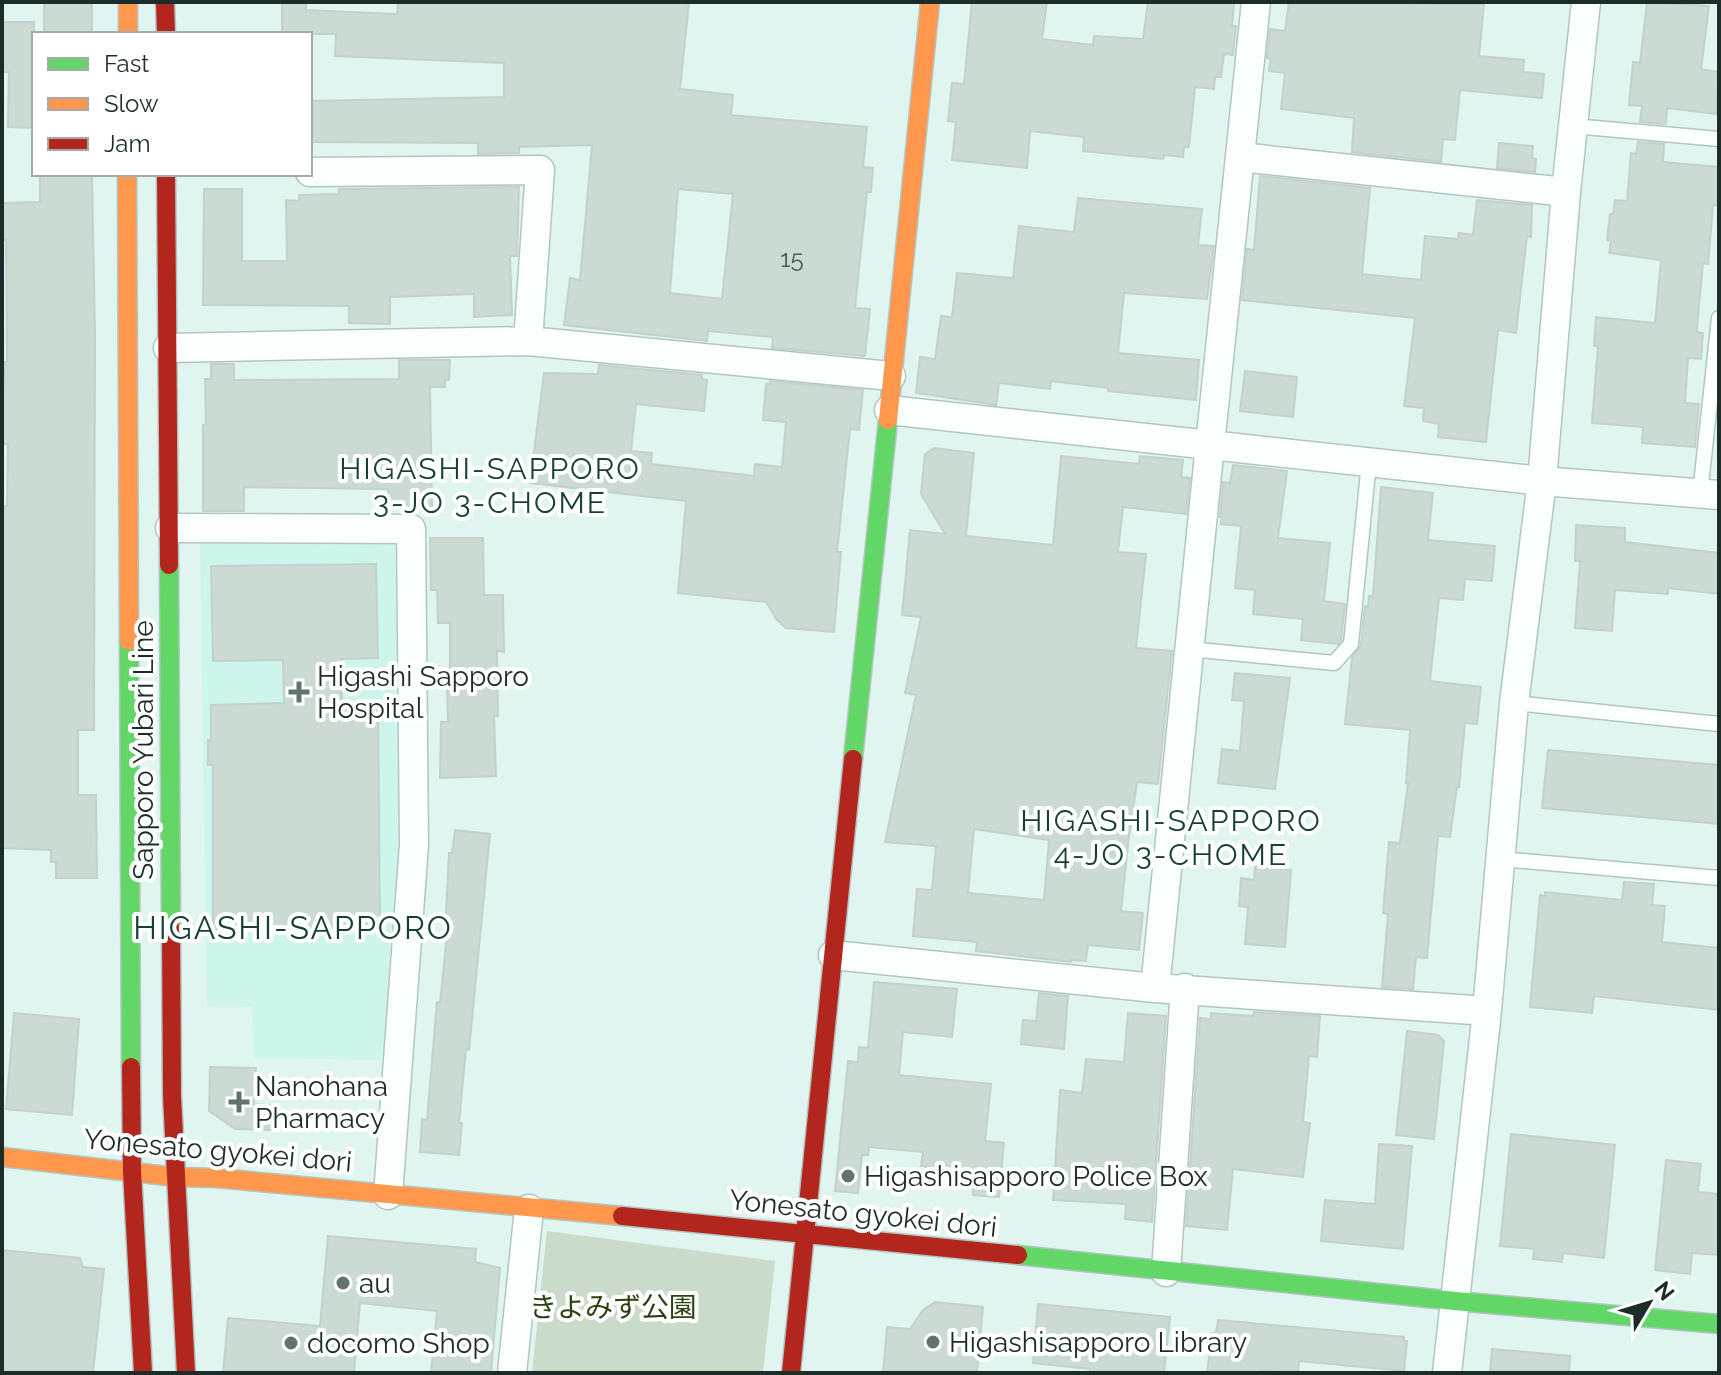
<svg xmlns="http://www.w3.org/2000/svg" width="1721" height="1375" viewBox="0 0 1721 1375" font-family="Raleway,'Noto Sans JP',sans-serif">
  <rect width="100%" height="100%" fill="#e1f5f0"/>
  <path fill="#cef5eb" d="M395,541L399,842L383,1060L254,1058L252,1007L207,1006L200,543Z"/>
  <path fill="#cadbca" d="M547,1231L775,1261L763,1373H532Z"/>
  <path fill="#cbdbd3" stroke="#c2d1cb" stroke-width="2" fill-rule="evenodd" d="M44,2H92V34H44Z
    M282,2H306V10L397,14L398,2H689L680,89L733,95L731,115L867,127L863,167L873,168L871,192H867L855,308L870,309L865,356L772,348L773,337L708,331L707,341L564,325L570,278L580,280L592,145L519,147V153L478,154V143L310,142V101L504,97V63L335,56L336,34H282ZM678,189L733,194L722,299L670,293Z
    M972,2H1047L1042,39L1093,45L1094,36L1143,39L1148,2H1234L1232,26H1236L1233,55L1224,54L1221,77H1215L1214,89L1195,87L1189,147H1184L1183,157L1164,155L1163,159L1083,151L1084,137L1030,131L1027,168L952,160L956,122L948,121L952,83L964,84Z
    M1289,2L1484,4L1479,56L1524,60L1523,72L1544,74L1542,98L1460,90L1455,140L1443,139L1441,162L1352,152L1354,118L1281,109L1285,73L1269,71L1271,59L1267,58L1270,29L1285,31Z
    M1647,2L1709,6L1701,69L1719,72L1716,114L1667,108L1666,124L1640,122L1642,106L1629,105L1633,62L1640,63Z
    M2,22H34V128L8,127L9,72H2Z
    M1638,142L1664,144L1663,162L1719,167V206L1713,205L1708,264L1703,263L1697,327V332L1703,333L1701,359L1688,358L1685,403L1699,404L1695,447L1642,443L1643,427L1592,423L1598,346H1594L1596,317L1655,323L1661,260L1609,253L1611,241L1607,240L1610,214H1613L1615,200L1627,201L1631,153L1636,154Z
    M1499,143L1533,146L1532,158L1536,159L1535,172L1497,168Z
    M40,174H92L95,335L94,730H78V795H96L97,878H56V862H51V850L2,848V506H7L8,444H2L4,362H7L6,240H2V203L40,202Z
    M1260,176L1370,188L1362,274L1421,280L1425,236L1458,239L1459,233L1473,235L1477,200L1532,205L1531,237L1527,236L1516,333L1498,330L1486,442L1438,437L1439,424L1423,421L1424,408L1404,406L1415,318L1242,300L1247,249L1254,250Z
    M519,187L517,256H510L512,315L474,317V294L390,297V324L349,323V306L203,305L204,189H242V261H287L286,200L299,201V195L339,194V189Z
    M1078,198L1202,209L1198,245L1214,246L1207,299L1124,293L1118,353L1199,360L1196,400L1108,391V388L1051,381L1050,389L999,383L996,405L916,393L920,357L935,359L941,316L952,317L957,273L1013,278L1019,226L1074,232Z
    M399,360H450L449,380H445V387H430L432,507L389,508L388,489L244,487V511H203V425H206L205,379H211V364H234V380L399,379Z
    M599,365L702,375V379L707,380L704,411L636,404L631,451L652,453L651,464L754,476L755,464L782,467L786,422L763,420L766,384H770V381L863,390L859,430L850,429L837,552H841L834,632L786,628L777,620L766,602L678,593L686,501L530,483L544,373L598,374Z
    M1245,371L1297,377L1293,417L1240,411Z
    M934,448L974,453L966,536L1053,545L1061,456L1139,464L1140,456L1183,460L1181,477L1190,478L1186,514L1123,507L1118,552L1146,554L1136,648L1172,651L1158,784L1137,782L1129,836L1121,911L1143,913L1139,950L1088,945L1086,961L1071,960V962L976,951L977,942L913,936L917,889L932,890L936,846L885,842L916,695L905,693L921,617L902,615L910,530L945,534L921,494L925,454ZM974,829L1049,840L1044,900L968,893Z
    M1233,465L1287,471L1278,538L1330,543L1324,601L1345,604L1341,640L1338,644L1301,640L1303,619L1253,614L1255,590L1235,588L1241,526L1221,524L1222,517H1220L1223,482L1230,483Z
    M1381,487L1433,493L1428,540L1495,546L1492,581L1465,579L1463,600L1439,598L1430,681L1481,687L1477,724L1465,723L1459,787H1457L1450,837L1438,836L1427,958L1416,957L1413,989L1382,987L1388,914L1383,913L1389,842L1400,843L1408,783H1406L1410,730L1345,724L1352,658L1361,645L1365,606L1368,607L1369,596H1373Z
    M1576,525L1625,528V542L1719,553V594L1668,588V594L1615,590L1612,631L1575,628L1580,561H1575Z
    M430,538H483L484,595H503L504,652L497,651L498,716H494L496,776L440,778L441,722H448L447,690H450V623H438L437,590H431Z
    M376,564L378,658L341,659L342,703L378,702L380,927L213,929V765H208V740L211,741V705L284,703L283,660L213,661L211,566Z
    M1235,673L1290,678L1275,789L1218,783L1222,749L1240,751L1244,701L1232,700Z
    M1548,750L1719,765V824L1542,808Z
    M455,830L490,834L469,1050L466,1049L459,1123H462L459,1155L420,1152L422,1119L427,1120L437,1002L440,1003L447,934H445L449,853H452Z
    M1255,867L1291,870L1285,947L1245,944L1248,907L1239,906L1241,878L1254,880Z
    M1624,882L1654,884L1652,905L1665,906L1662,942L1719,948V1010L1594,996L1592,1013L1530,1007L1540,895L1545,896V892L1622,900Z
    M874,982L957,989L952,1037L903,1032L899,1075L991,1084L985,1141L1004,1143L999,1197L973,1195L974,1176L925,1171L926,1166H921L923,1152L869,1147L868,1155H862L858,1193L835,1191L848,1061L858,1062L859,1047L868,1048Z
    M1039,993L1068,996L1064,1049L1021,1044L1023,1020L1036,1021Z
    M1254,1012L1320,1016L1317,1057L1309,1056L1303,1122L1310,1123L1303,1177L1233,1169L1227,1230L1186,1226L1200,1018L1211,1019V1013L1253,1016Z
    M14,1013L79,1019L72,1115L6,1109Z
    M1128,1013L1166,1016L1152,1222L1125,1219L1126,1204L1053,1200L1060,1090L1082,1093L1086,1059L1124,1062Z
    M1407,1031L1438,1035L1444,1041L1434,1139L1396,1135Z
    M210,1067L256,1068L254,1104L275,1106L274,1130L235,1129L209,1111Z
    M1511,1134L1615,1145L1604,1258L1563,1253L1562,1262L1533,1259L1534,1249L1500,1246Z
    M1379,1144L1412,1146L1403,1249L1321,1241L1325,1200L1375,1204Z
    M1666,1160L1701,1164L1698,1192L1719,1194V1255L1692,1253L1690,1274L1655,1270Z
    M328,1236L476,1249L475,1262L500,1268L491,1373H431L437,1311L360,1303L354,1373H223L228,1318L320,1326Z
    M2,1250L80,1258L83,1267L104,1269L93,1373H2Z
    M935,1302L983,1307L977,1373H883L887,1327L910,1329L923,1310Z
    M1038,1304L1170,1317L1164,1373H1090V1369L1033,1363Z
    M1218,1320L1404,1337V1341H1407L1404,1371L1299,1361L1298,1373L1260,1370V1373H1207L1212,1333H1216Z
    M1492,1349L1570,1356L1569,1373H1490Z"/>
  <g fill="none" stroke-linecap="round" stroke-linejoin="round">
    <g stroke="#b4c5c1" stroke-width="17">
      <path id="lane" d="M1573,126L1719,139
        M1700,494L1719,318
        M1189,649L1334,663L1351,644L1369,462
        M1514,703L1719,724
        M1500,859L1719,878"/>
    </g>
    <g stroke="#b4c5c1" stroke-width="31">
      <path id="street" d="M1256,2L1210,445L1542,481L1719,495
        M1240,157L1566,192
        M310,172L540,170L528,341
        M168,348L528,341L891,376
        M889,410L1210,445L1155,988
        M170,528L411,529L414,845L388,1195
        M833,955L1155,988L1487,1011
        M1166,1272L1185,988
        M512,1373L529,1209
        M1447,1373L1487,1011L1514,703L1542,481L1566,192L1586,2"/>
    </g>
    <g stroke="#b4c5c1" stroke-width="21">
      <path id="fast" d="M169,565L171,930
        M129,641L131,1067
        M853,759L888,420
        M1018,1255L1455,1301L1719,1324"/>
    </g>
    <g stroke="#b4c5c1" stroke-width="21">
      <path id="slow" d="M128,2V34
        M127,174L129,641
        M888,420L930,2
        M2,1157L176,1177L217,1178L622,1216"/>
    </g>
    <g stroke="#b4c5c1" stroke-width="21">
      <path id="jam" d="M165,2L166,34
        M166,174L169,565
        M171,930L172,1096L186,1373
        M131,1067L132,1171L143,1373
        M622,1216L1018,1255
        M791,1373L853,759"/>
    </g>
    <use href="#lane" stroke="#fafefd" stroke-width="14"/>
    <use href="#street" stroke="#fafefd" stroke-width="28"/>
    <use href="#fast" stroke="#63d668" stroke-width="18"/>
    <use href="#slow" stroke="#ff974d" stroke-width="18"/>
    <use href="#jam" stroke="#b3261e" stroke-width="18"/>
  </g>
  <g fill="#61736f" stroke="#fff" stroke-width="3">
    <path d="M295 680h8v8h8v8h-8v8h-8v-8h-8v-8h8z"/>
    <path d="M235 1090h8v8h8v8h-8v8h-8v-8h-8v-8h8z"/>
    <circle cx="848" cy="1176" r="8"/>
    <circle cx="343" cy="1283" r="8"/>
    <circle cx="933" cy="1342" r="8"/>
    <circle cx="291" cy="1343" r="8"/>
  </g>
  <g text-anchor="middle" stroke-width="8" stroke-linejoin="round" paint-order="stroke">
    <g font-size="24" fill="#4a5b56">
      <text x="792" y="267">15</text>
    </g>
    <g font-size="28" fill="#1c2d29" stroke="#fff" text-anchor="start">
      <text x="317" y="686">Higashi Sapporo<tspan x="317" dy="32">Hospital</tspan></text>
      <text x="255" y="1096">Nanohana<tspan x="255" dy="32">Pharmacy</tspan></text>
      <text x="864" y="1186">Higashisapporo Police Box</text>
      <text x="359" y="1293">au</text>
      <text x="949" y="1352">Higashisapporo Library</text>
      <text x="307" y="1353">docomo Shop</text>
    </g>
    <g font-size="28" fill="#1c2d29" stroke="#fff">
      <text transform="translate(143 750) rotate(-90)" y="10">Sapporo Yubari Line</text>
      <text transform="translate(218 1150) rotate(5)" y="10">Yonesato gyokei dori</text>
      <text transform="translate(863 1213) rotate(6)" y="10">Yonesato gyokei dori</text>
    </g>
    <g font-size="28" fill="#2c4210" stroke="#fff">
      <text x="613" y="1317">きよみず公園</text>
    </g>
    <g font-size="30" letter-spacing="2" fill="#153f37" stroke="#fff">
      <text x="490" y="479">HIGASHI-SAPPORO<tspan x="490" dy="34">3-JO 3-CHOME</tspan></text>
      <text x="1171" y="831">HIGASHI-SAPPORO<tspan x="1171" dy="34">4-JO 3-CHOME</tspan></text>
    </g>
    <g font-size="32" letter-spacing="2" fill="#153f37" stroke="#fff">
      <text x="293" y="939">HIGASHI-SAPPORO</text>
    </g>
  </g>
  <rect width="1721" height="1375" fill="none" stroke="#1c2d29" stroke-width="8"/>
  <rect x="32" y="32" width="280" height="144" fill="#ffffff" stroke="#a4aba9" stroke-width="2"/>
  <rect x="48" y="58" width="40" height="12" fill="#63d668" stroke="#a4aba9" stroke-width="2"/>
  <text x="104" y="72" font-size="24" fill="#1c2d29">Fast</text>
  <rect x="48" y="98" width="40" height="12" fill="#ff974d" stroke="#a4aba9" stroke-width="2"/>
  <text x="104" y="112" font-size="24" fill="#1c2d29">Slow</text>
  <rect x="48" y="138" width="40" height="12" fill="#b3261e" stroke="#a4aba9" stroke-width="2"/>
  <text x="104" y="152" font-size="24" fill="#1c2d29">Jam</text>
  <g transform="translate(1649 1303) rotate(52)" stroke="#ffffff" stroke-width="6" paint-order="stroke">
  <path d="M0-6L14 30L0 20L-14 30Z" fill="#1c2d29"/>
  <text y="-12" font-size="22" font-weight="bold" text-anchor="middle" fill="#1c2d29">N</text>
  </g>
</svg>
